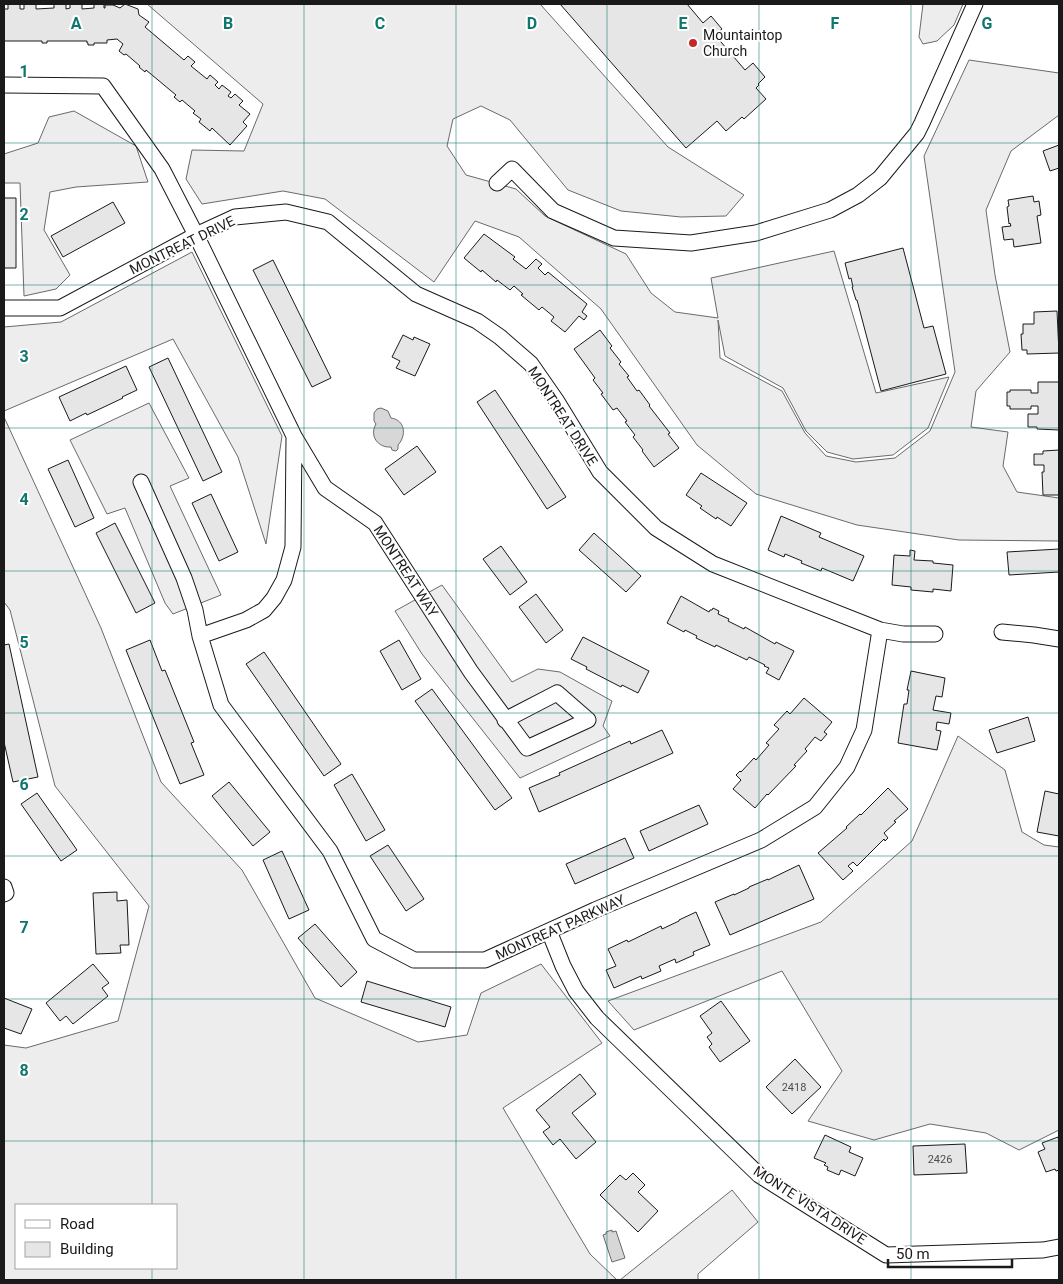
<svg xmlns="http://www.w3.org/2000/svg" width="1063" height="1284" viewBox="0 0 1063 1284" font-family="Roboto,sans-serif">
  <rect width="100%" height="100%" fill="#fff"/>
  <path fill="#ededed" stroke="#6a6a6a" fill-rule="evenodd" d="M147,4H540L668,147L744,195L726,216L681,217L621,211L568,190L510,120L481,106L453,119L447,146L466,175L516,189L545,216L626,254L651,293L675,312L718,318L711,278L834,251L876,393L949,377L928,428L893,455L853,459L827,452L806,431L783,388L725,356L718,320L720,358L782,391L805,433L826,456L856,462L895,458L930,431L955,372L924,156L969,60L1059,73V115L1011,151L986,210L995,275L1010,352L976,391L971,427L1008,432L1003,466L1017,492L1059,498V541L959,540L857,525L756,494L697,445L601,309L519,237L475,221L434,282L325,199L283,191L202,204L186,179L192,150L244,151L263,104Z
    M923,4H963L954,25L937,41L923,44L919,37Z
    M74,111L136,146L148,182L76,187L50,192L44,230L70,275L56,289L24,296L20,183H4V154L38,143L49,117Z
    M192,252L282,436L266,544L238,457L173,339L4,411V327L61,322Z
    M149,403L189,478L170,486L221,595L173,614L165,603L125,508L107,514L70,440Z
    M4,417L101,628L161,782L242,870L315,998L418,1042L467,1035L481,993L541,964L602,1043L503,1108L590,1254L617,1280H4V1045L26,1048L118,1021L149,906L55,786L10,610L4,602ZM176,1205V1268H16V1205Z
    M442,585L512,682L538,669L560,672L612,701L603,726L610,736L520,778L422,654L395,611Z
    M958,736L1005,770L1022,832L1044,845L1059,847V1130L1019,1150L986,1133L930,1124L874,1140L808,1121L842,1071L782,971L634,1030L608,1001L821,922L912,841Z
    M732,1190L758,1222L698,1274V1280H620Z"/>
  <path fill="#d7d7d7" stroke="#6a6a6a" d="M381,408L388,411L391,418C405,420 407,435 398,445V449L396,451L392,450L391,447C378,448 369,436 376,424L374,421V413L377,409Z
    M612,1230V1232L616,1231L625,1258L612,1262L603,1235L606,1234V1232Z"/>
  <path fill="#e6e6e6" stroke="#1a1a1a" d="M8,4H20V9H24V4H36V9L54,8V4H66V9L70,8V4H82V9L94,8V4H104V8H105V5H113L120,8L125,4L138,9L139,15L149,22L145,27L184,60L188,56L195,62L191,66L207,79L210,75L218,82L215,85L219,89L222,85L231,92L228,96L231,98L235,94L243,101L239,105L250,114L243,122L247,126L230,145L212,128L210,131L199,122L201,119L193,113L195,111L182,100L180,102L174,97L176,95L146,70L145,72L139,67L140,66L126,54L124,55L119,51L123,44L117,39L107,40V43H94V45H88V43H87V41H47V43H42V41H4V9H8Z
    M560,4H687L703,23L711,16L722,29L715,35L745,70L753,63L765,77L758,84L759,85L756,88L766,99L744,119L742,117L726,131L717,121L686,148Z
    M1059,145V168L1050,171L1043,151Z
    M1033,196L1034,202L1039,201L1041,215L1037,216L1041,243L1014,247L1013,239L1004,240L1002,227L1011,226L1010,223L1009,224L1007,207L1009,206L1008,200Z
    M4,198H16V268H4Z
    M113,202L125,223L63,257L51,236Z
    M484,234L515,257L513,259L526,269L536,259L542,264L538,268L545,275L548,272L587,304L582,312L587,316L584,320L579,316L565,332L551,321L554,317L542,307L539,310L521,295L523,294L514,286L510,290L497,280L496,282L482,270L481,272L464,258Z
    M903,248L924,328L933,326L946,374L881,391L857,300H856L852,287H853L851,278L849,279L845,263Z
    M273,260L331,378L312,387L253,270Z
    M1057,311L1059,353L1027,354V350H1022L1021,334H1023V324H1034V312Z
    M600,330L612,346L610,348L621,362L619,364L629,376L627,377L637,391L639,390L650,405L649,406L670,433L668,434L679,448L654,467L642,451L643,450L633,437L635,435L625,422L627,421L617,408L613,410L601,394L603,393L593,380L595,378L574,349Z
    M403,335L413,340L414,337L430,344L415,376L396,368L400,361L392,357Z
    M168,358L222,472L203,481L149,367Z
    M126,366L137,390L122,397L123,398L87,415L86,413L70,421L59,397Z
    M1038,382H1059V430L1037,429V427H1028V414H1038V406H1031V409H1010V406H1007V392H1010V390H1031V393H1038Z
    M495,390L566,497L547,509L477,402Z
    M417,446L436,472L404,495L385,469Z
    M1059,450V495H1043L1042,472H1044V465H1034V454H1043V451Z
    M68,460L94,518L75,527L48,469Z
    M701,473L747,503L731,526L717,517L716,519L700,508L702,506L686,495Z
    M211,494L238,552L219,561L192,503Z
    M781,516L821,533L819,537L864,556L853,581L822,568L821,571L801,563L802,561L785,554L784,557L768,550Z
    M115,523L155,603L136,613L96,533Z
    M594,533L641,576L626,592L579,550Z
    M501,546L527,582L510,595L483,559Z
    M1059,549V572L1009,575L1007,552Z
    M910,550L915,551L914,560L933,561V563L953,565L951,591L933,589V592L911,590V587L892,585L894,555L910,556Z
    M536,594L563,630L546,643L519,607Z
    M681,596L709,612L710,610H712L713,608L719,611L718,614L729,619L728,621L744,629L745,627L775,644L776,642L794,651L779,680L766,673L769,668L764,666L765,665L749,657L747,660L716,645L715,647L696,638L697,636L685,630L684,632L667,623Z
    M583,637L649,671L638,693L622,685L621,687L586,669L587,667L571,659Z
    M150,640L162,671L165,670L194,742L191,743L204,775L180,784L126,650Z
    M399,640L421,679L402,690L380,651Z
    M9,644L38,777L13,782L4,742V645Z
    M264,652L341,764L324,776L246,664Z
    M911,671L945,678L942,697L936,696L933,710L951,713L949,724L937,722L936,730L941,731L937,750L898,743L904,704H907L909,690H907Z
    M432,689L512,798L495,810L415,701Z
    M804,698L832,722L824,732L827,734L821,741L815,737L805,749L807,751L794,765L796,766L768,795L767,794L755,808L733,789L741,780L736,775L740,771L741,772L754,758L756,760L769,745L766,743L779,729L774,725L787,711L790,714Z
    M1028,717L1035,741L997,753L989,730Z
    M662,730L673,753L539,812L529,788L560,775L559,773L630,741L631,744Z
    M352,774L385,830L366,841L334,785Z
    M229,782L270,832L253,846L212,796Z
    M888,788L908,809L894,821L896,822L884,833L888,838L885,841L884,839L857,866L853,862L848,866L853,871L843,880L818,853L847,828L846,827L860,814L861,815Z
    M1045,791L1059,794V836L1037,832Z
    M37,793L77,850L61,861L21,804Z
    M699,805L708,824L649,851L640,831Z
    M625,838L634,858L575,884L566,864Z
    M388,845L424,899L406,911L370,856Z
    M282,851L309,910L289,919L263,860Z
    M799,865L814,899L730,935L715,902L734,894V895L749,888V887L768,879V880Z
    M117,892V901L127,900L129,945H120L121,953L96,954L93,893Z
    M696,912L710,945L693,952L694,955L676,963L675,959L659,966L661,971L642,979L641,976L614,988L606,970L616,966L608,949L627,940L628,942L661,926L662,929L679,921V920Z
    M315,924L357,972L341,987L298,938Z
    M93,964L109,983L102,988L108,996L73,1024L66,1016L60,1021L46,1003Z
    M367,981L451,1007L445,1027L361,1002Z
    M4,998L32,1009L21,1034L4,1028Z
    M721,1001L750,1041L720,1062L709,1047L712,1044L707,1037L712,1033L700,1016Z
    M795,1059L821,1087L792,1114L766,1087Z
    M580,1074L596,1094L572,1113L596,1142L576,1159L560,1139L553,1145L543,1132L550,1127L536,1110Z
    M825,1135L851,1147L849,1152L863,1158L855,1176L841,1170L839,1175L827,1170L828,1167L824,1165L826,1163L814,1158Z
    M1058,1137L1059,1141V1170L1056,1171L1055,1169L1046,1172L1038,1152L1045,1149L1042,1143Z
    M965,1144L967,1173L914,1175L913,1146Z
    M633,1173L645,1185L638,1192L658,1211L638,1232L600,1195L620,1175L626,1180Z"/>
  <g fill="none" stroke-linecap="round" stroke-linejoin="round">
    <g stroke="#1a1a1a" stroke-width="17">
      <path id="minor" d="M4,85L103,86L162,169L196,235L294,436L293,547L284,580L274,598L264,610L246,620L200,636
        M497,183L512,169L553,211L614,238L691,243L756,233L830,210L858,195L880,178L917,133L922,123L975,4
        M4,308H60L196,235L235,217L286,212L328,222L416,294L477,321L500,337L531,364L556,400L600,472L656,528L713,564L880,630L903,634H935
        M294,436L325,488L375,523L471,672L527,748L588,720L557,693L505,720
        M141,482L184,578L195,610L200,636L221,705L330,851L374,939L414,960H485L595,910L761,840L815,807L847,767L864,730L880,630
        M1002,632L1034,635L1059,639
        M4,887L6,893L4,894
        M549,931L563,966L576,991L597,1018L759,1175L886,1255L1043,1250L1059,1247"/>
    </g>
    <use href="#minor" stroke="#fff" stroke-width="15"/>
  </g>
  <path fill="none" stroke="#0f766e" stroke-width="1" stroke-opacity="0.55" d="M152,4V1205M304,4V1280M456,4V1280M607,4V1280M759,4V1280M911,4V1280M4,143H1059M4,285H1059M4,428H1059M4,571H1059M4,713H1059M4,856H1059M4,999H1059M4,1141H1059M152,1268V1280"/>
  <circle fill="#c62828" stroke="#fff" stroke-width="2" cx="693" cy="43" r="5"/>
  <g text-anchor="middle" stroke-width="4" stroke-linejoin="round" paint-order="stroke">
    <g font-size="11" fill="#4d4d4d">
      <text x="794" y="1091">2418</text>
      <text x="940" y="1163">2426</text>
    </g>
    <g font-size="14" fill="#1a1a1a" stroke="#fff" text-anchor="start">
      <text x="703" y="40">Mountaintop<tspan x="703" dy="16">Church</tspan></text>
    </g>
    <g font-size="14" fill="#1a1a1a" stroke="#fff">
      <text transform="translate(182 245) rotate(-26)" y="5">MONTREAT DRIVE</text>
      <text transform="translate(563 416) rotate(57)" y="5">MONTREAT DRIVE</text>
      <text transform="translate(406 571) rotate(57)" y="5">MONTREAT WAY</text>
      <text transform="translate(560 927) rotate(-24)" y="5">MONTREAT PARKWAY</text>
      <text transform="translate(810 1205) rotate(33)" y="5">MONTE VISTA DRIVE</text>
    </g>
  </g>
  <g font-size="16" text-anchor="middle" font-weight="bold" fill="#0f766e" stroke="#fff" stroke-width="4" stroke-linejoin="round" paint-order="stroke">
    <text x="76" y="29">A</text>
    <text x="228" y="29">B</text>
    <text x="380" y="29">C</text>
    <text x="532" y="29">D</text>
    <text x="683" y="29">E</text>
    <text x="835" y="29">F</text>
    <text x="987" y="29">G</text>
    <text x="24" y="77">1</text>
    <text x="24" y="220">2</text>
    <text x="24" y="362">3</text>
    <text x="24" y="505">4</text>
    <text x="24" y="648">5</text>
    <text x="24" y="790">6</text>
    <text x="24" y="933">7</text>
    <text x="24" y="1076">8</text>
  </g>
  <rect width="1063" height="1284" fill="none" stroke="#1a1a1a" stroke-width="10"/>
  <rect x="15" y="1204" width="162" height="65" fill="#ffffff" stroke="#a3a3a3"/>
  <rect x="25" y="1220" width="25" height="8" fill="#ffffff" stroke="#a3a3a3"/>
  <text x="60" y="1229" font-size="15" fill="#1a1a1a">Road</text>
  <rect x="25" y="1242" width="25" height="15" fill="#e6e6e6" stroke="#a3a3a3"/>
  <text x="60" y="1254" font-size="15" fill="#1a1a1a">Building</text>
  <path d="M888 1259v8h124v-8" fill="none" stroke="#1a1a1a" stroke-width="2.5"/>
  <text x="896" y="1259" font-size="15" fill="#1a1a1a" stroke="#ffffff" stroke-width="4" paint-order="stroke">50 m</text>
</svg>
